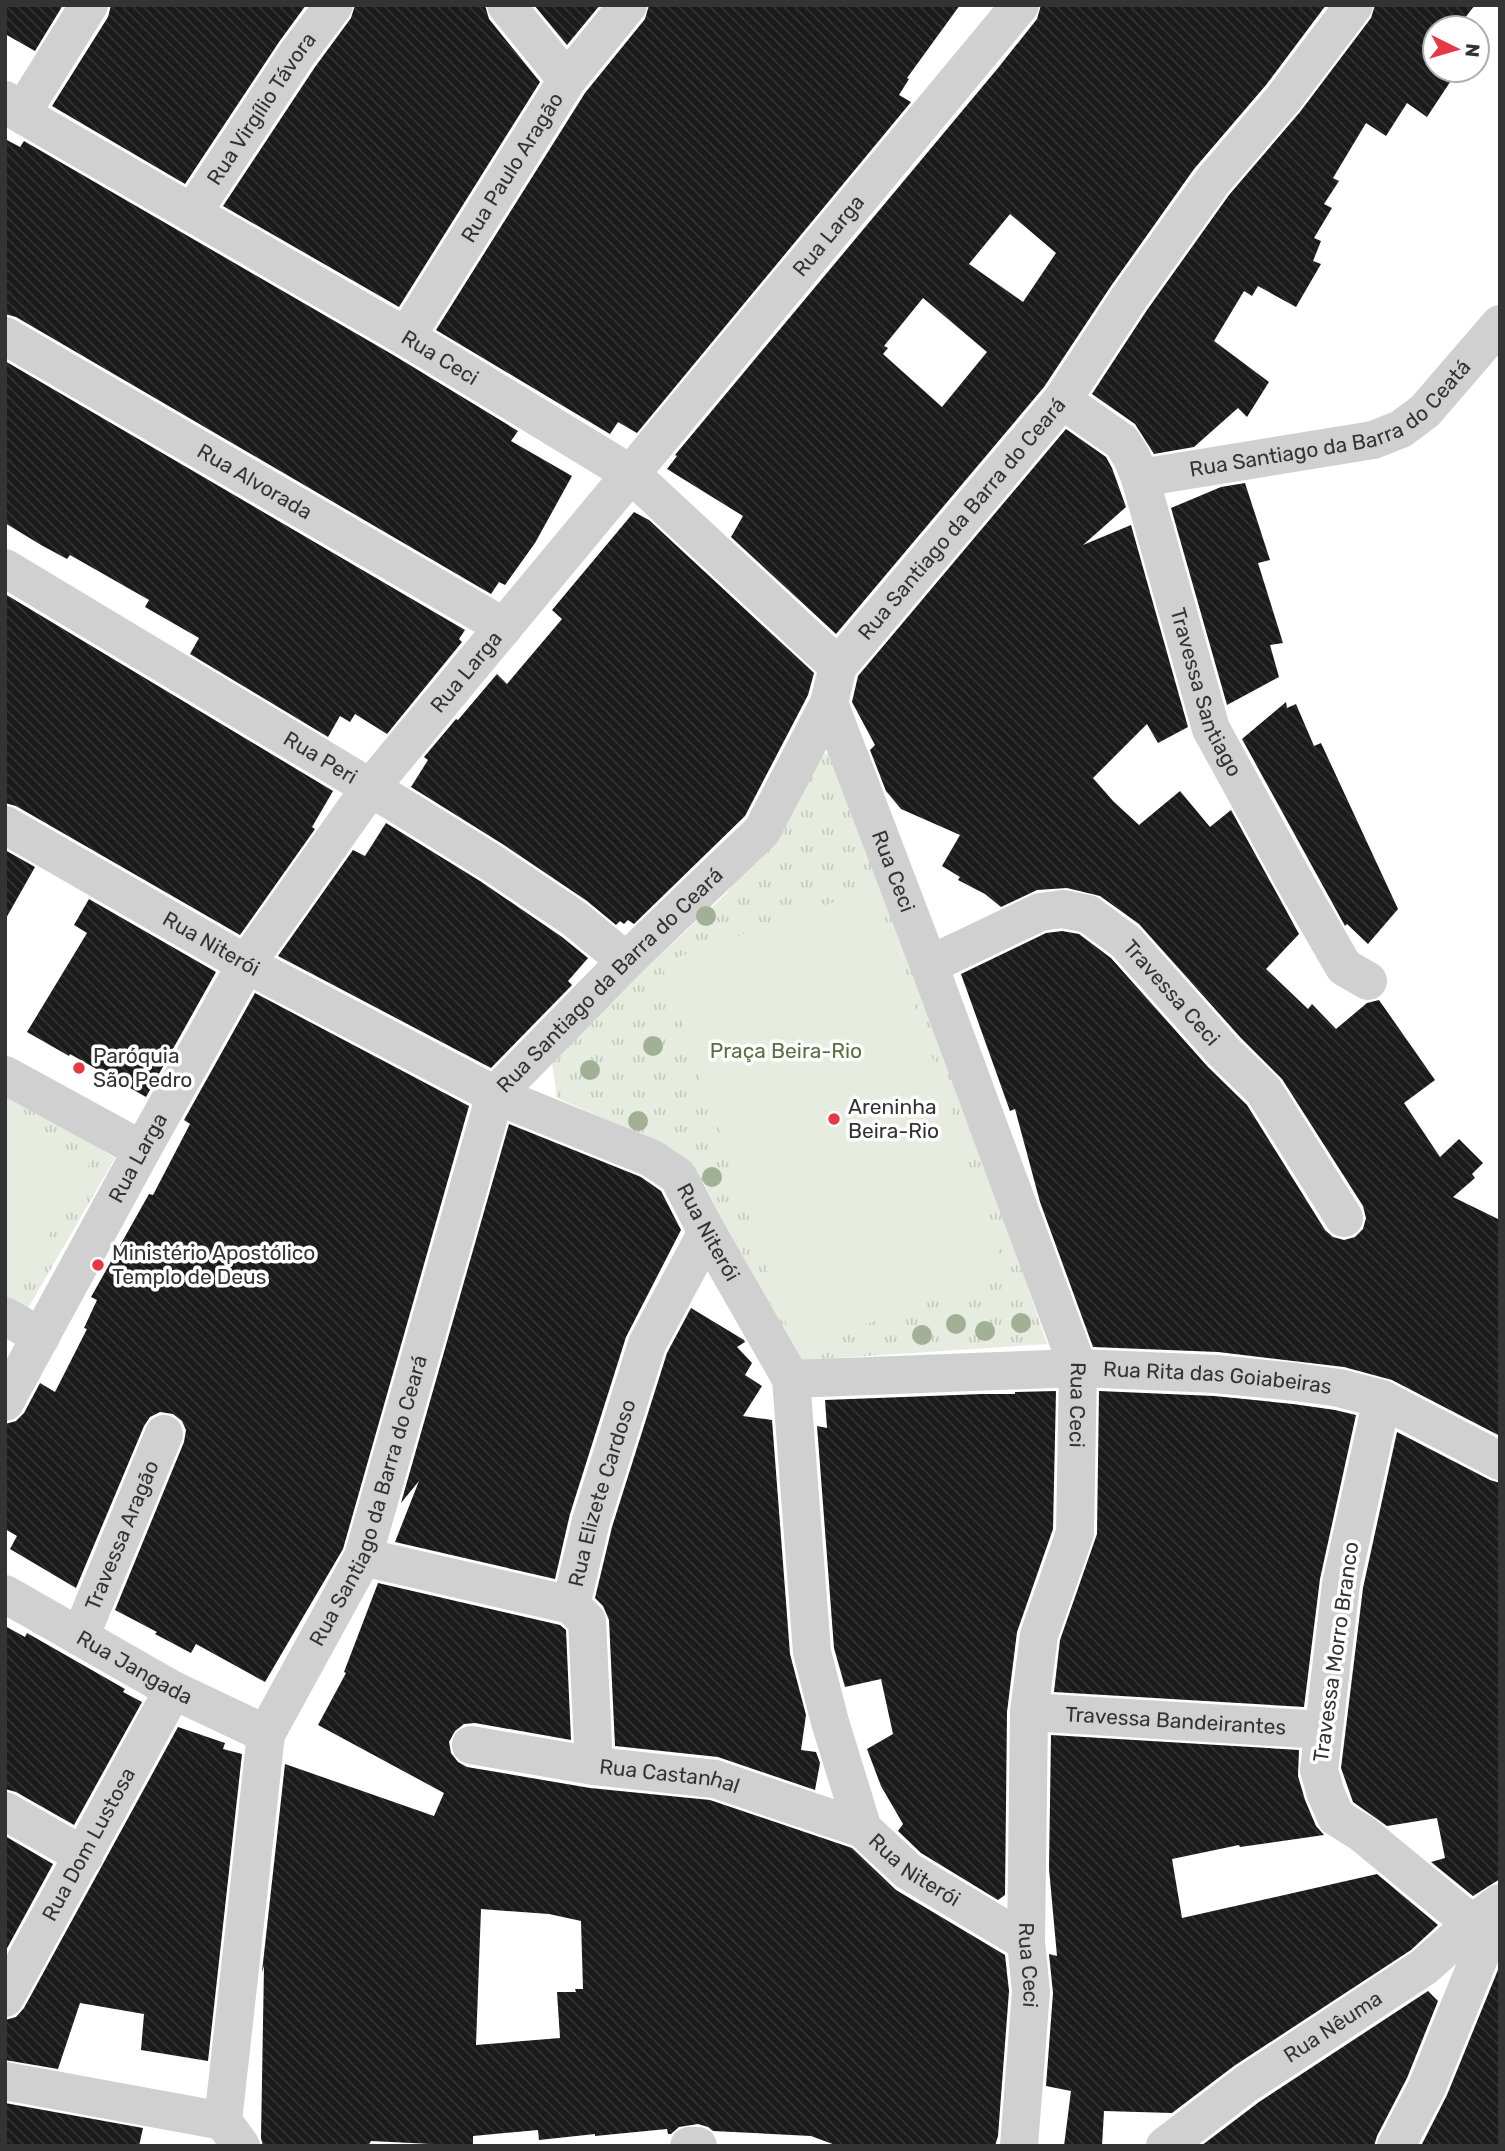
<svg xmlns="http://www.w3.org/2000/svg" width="1505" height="2151" viewBox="0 0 1505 2151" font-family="Rubik,sans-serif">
  <defs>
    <pattern id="grass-tufts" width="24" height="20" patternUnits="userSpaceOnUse" patternTransform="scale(1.75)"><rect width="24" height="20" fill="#e6ecdf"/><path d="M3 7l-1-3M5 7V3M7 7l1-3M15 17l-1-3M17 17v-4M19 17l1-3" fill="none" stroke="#c6cbc0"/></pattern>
    <pattern id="building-back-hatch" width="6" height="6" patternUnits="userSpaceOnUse" patternTransform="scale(1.75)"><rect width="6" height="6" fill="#1a1a1a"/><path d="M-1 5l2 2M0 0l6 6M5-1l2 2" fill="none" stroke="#333"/></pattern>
  </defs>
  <rect width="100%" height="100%" fill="#fff"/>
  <path fill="url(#grass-tufts)" d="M837,753L946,1048L1047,1344L791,1361L704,1183L668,1147L557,1098L551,1056L726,894L820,754Z
    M5,1091L115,1158L23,1317L5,1306Z"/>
  <path fill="#e6ecdf" d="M874,888L1007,1275L795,1349L661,963Z
    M5,1115L90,1164L20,1285L5,1276Z"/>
  <path fill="url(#building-back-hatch)" fill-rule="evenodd" d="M5,5H63L35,51L5,34Z
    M111,5H306L279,42L185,184L52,106L108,17Z
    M355,5H485L489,19L540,82L399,307L223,206L315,67L351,18Z
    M534,5H600L567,45Z
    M649,5H960L907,78L909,79L899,95L911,102L637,433L618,422L610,434L436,330L585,93L645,19Z
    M1041,5H1326L1266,85L1194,169L1111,286L1044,387L836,634L731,537L743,516L667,469L677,456L675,455L998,68L1037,19ZM1010,214L1056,253L1023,302L969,264ZM923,298L987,352L942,407L883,354L888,348L884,346Z
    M1375,5H1475L1461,23L1468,28H1435V70H1458L1427,117L1407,103L1386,136L1366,123L1333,178L1339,181L1324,204L1332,208L1314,238L1321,241L1313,261L1321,264L1296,307L1258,286L1252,296L1244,291L1214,341L1269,382L1247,417L1238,408L1194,447L1154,454L1135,424L1092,394L1147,310L1229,195L1300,112L1371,18Z
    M5,139L20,147L24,141L395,356L518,431L511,441L572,476L535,543L505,585L499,582L491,594L16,317L5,314Z
    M5,361L465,630L459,639L462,642L387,734L355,714L350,722L340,716L328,737L190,654L199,638L145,607L149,600L70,555L67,559L41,545L5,523Z
    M1066,429L1106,457L1112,468L1126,507L1083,545L1131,525L1188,727L1158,743L1147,724L1093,778L1113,801L1139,825L1180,791L1210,827L1231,810L1299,934L1266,969L1308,1009L1312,1004L1336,1029L1367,1003L1379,1000L1435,1080L1404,1103L1440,1157L1459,1139L1483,1163L1472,1174L1475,1178L1453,1197L1500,1220V1436L1392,1380L1344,1367L1218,1352L1093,1347L1040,1202L1015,1109L1010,1111L961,974L1046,933L1062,931L1079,934L1111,958L1208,1067L1247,1105L1325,1230L1333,1237L1344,1240L1355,1237L1363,1229L1366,1218L1363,1206L1282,1079L1240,1037L1139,924L1100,896L1067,888L1037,890L1001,907L985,894L958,880L960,877L942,866L960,835L901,809L886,791L870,750L875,745L852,702L858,676Z
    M1245,483L1270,560L1258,563L1283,643L1270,645L1279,677L1227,705L1171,508L1221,487Z
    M634,512L649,520L814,673L808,695L745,816L634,924L628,920L624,924L620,921L616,925L587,901L504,845L411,787L428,760L424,757L456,719L458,720L497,674L507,684L562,619L552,610Z
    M5,594L333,791L312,827L315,829L240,935L16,806L5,803Z
    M1286,702L1287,708L1296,704L1314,746L1321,743L1398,909L1368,944L1347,924L1345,926L1242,739Z
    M386,823L480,881L562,937L588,958L568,981L572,985L491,1068L278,956L353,850L365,856Z
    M5,850L35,867L5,920Z
    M89,899L216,972L146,1097L70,1054L69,1056L27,1032L87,933L74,925Z
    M255,993L469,1106L343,1549L265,1682L196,1644L191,1653L155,1634L157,1632L115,1610L184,1442L186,1430L182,1421L173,1414L160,1412L150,1417L144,1426L76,1588L10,1549L17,1536L5,1529V1424L16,1421L24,1413L40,1383L55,1392L87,1329L84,1328L97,1300L91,1297L149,1194L153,1195L190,1124L184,1120Z
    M509,1124L641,1177L661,1191L681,1230L626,1337L570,1514L555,1579L395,1542L419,1481L401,1503Z
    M691,1308L744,1340L745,1342L737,1347L752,1363L745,1375L762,1386L743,1416L772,1420L790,1654L806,1715L801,1750L816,1752L820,1763L815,1790L718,1757L615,1746L609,1620L603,1606L595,1598L612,1527L667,1353Z
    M1056,1391L1053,1529L1017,1632L1007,1712L1005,1895L998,1900L921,1853L898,1831L903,1824L881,1786L867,1749L893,1734L881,1679L845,1687L834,1648L817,1426L827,1428L825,1400L982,1394H1015V1392Z
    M1099,1391L1214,1396L1293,1404L1335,1410L1356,1415L1320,1579L1304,1707L1054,1692L1060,1640L1097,1534Z
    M1397,1432L1490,1480L1500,1483V1879L1473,1896L1431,1862L1445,1858L1437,1818L1387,1826L1353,1802L1341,1768L1363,1588Z
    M378,1583L560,1625L566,1630L571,1740L475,1723L464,1724L455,1731L449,1742L451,1753L458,1762L467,1767L590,1788L710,1800L852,1848L896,1890L1005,1955L1009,1991L998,2136L995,2146H838L811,2136L713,2131L708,2127L698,2124L679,2127L671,2134H668L667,2129L595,2136V2134L539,2140L538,2130L473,2136V2146H431V2144L371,2141L368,2146H263L261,2138L264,1966L262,1972L285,1764L434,1816L444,1793L318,1725L346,1673L344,1672ZM481,1909L549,1914L581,1921L583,1989H575L576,1992H557L560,2038L476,2045Z
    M5,1626L25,1637L27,1633L125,1689L123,1692L142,1702L74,1825L16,1792L5,1789Z
    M178,1727L225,1743L223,1749L242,1754L208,2061L141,2050L144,2014L80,2003L58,2069L5,2060V2020L16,2017L24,2008Z
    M1051,1735L1299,1750L1298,1776L1305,1800L1316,1826L1324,1835L1240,1847L1239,1845L1172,1859L1182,1918L1377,1874L1438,1925L1411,1950L1234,2066L1172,2113L1104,2111L1102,2146H1064L1071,2091L1046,2086L1053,1993L1049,1954L1057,1956L1049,1869Z
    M5,1836L53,1864L5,1952Z
    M1500,1965V2146H1421L1447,2095Z
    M1428,1991L1438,2001L1407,2078L1377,2136L1374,2146H1201L1259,2102Z
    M5,2103L143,2128L139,2146H5Z"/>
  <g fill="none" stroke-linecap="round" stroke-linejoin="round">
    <g stroke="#d0d0d0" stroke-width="38">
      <path d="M506,5L567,80"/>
      <path id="s1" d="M5,100L21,114L406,337L631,474L838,666"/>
      <path d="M21,114L89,5"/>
      <path id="s2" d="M193,212L297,54L334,5"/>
      <path id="s3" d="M5,336L504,627"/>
      <path id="s4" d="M406,337L567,80L628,5"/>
      <path id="s5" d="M1062,400L1122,442L1132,458L1140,478L1211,729L1295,882L1344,967L1368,981"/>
      <path id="s6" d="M1140,478L1373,440L1401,429L1425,411L1500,324"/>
      <path id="s7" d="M5,568L394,802L492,863L575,919L626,961"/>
      <path id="s8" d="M829,703L929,965L1078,1368L1075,1533L1039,1635L1029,1712L1026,1942L1031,1991L1019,2146"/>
      <path id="s9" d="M5,825L246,964L495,1095L651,1158L678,1176L707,1232L791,1379L812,1652L830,1722L863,1829L908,1871L1026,1942"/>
      <path id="s10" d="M929,965L1040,912L1063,909L1088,914L1126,942L1224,1052L1264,1091L1344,1218"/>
      <path d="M5,1075L142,1150"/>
      <path d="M5,1316L41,1337"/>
      <path id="s11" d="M791,1379L1078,1368L1216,1374L1296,1382L1339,1388L1382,1399L1500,1461"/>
      <path d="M1382,1399L1341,1584L1319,1770L1326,1794L1336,1817L1363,1834L1472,1924"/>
      <path id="s12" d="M5,1402L142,1150L246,964L370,788L1020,5"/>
      <path d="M363,1557L571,1605"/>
      <path id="s13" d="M5,1594L173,1690L266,1734"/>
      <path id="s14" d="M80,1637L164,1434"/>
      <path id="s15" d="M1029,1712L1323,1730"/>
      <path id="s16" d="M471,1745L594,1766L715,1779L863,1829"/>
      <path id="s17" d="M594,1766L587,1621L571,1605L591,1521L647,1344L707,1232"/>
      <path d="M5,1811L84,1856"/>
      <path id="s18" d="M5,1998L173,1690"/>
      <path d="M5,2081L223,2121"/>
      <path id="s19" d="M241,2146L223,2121L266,1734L363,1557L495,1095L626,961L762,831L829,703L838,666L1062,400L1129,298L1212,182L1283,99L1354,5"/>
      <path d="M689,2146H698"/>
      <path id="s20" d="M1165,2146L1246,2084L1424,1967L1472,1924L1500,1903"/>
      <path d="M1396,2146L1427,2087L1500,1906"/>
    </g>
  </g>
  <g fill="#a2b095">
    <circle cx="706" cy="916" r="10"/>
    <circle cx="653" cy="1046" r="10"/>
    <circle cx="590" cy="1070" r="10"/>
    <circle cx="638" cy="1121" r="10"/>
    <circle cx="712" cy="1177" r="10"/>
    <circle cx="1021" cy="1323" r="10"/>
    <circle cx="956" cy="1324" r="10"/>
    <circle cx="985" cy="1331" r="10"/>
    <circle cx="922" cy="1335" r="10"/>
  </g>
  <g fill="#e63946" stroke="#fff" stroke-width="2.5">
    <circle cx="79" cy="1068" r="7"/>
    <circle cx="834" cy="1119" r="7"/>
    <circle cx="98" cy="1265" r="7"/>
  </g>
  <g text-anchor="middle" stroke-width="7" stroke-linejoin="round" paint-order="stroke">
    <g font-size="21" fill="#333" stroke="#fff">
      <text dy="7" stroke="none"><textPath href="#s2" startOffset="124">Rua Virgílio Távora</textPath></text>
      <text dy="7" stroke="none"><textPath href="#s4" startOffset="200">Rua Paulo Aragão</textPath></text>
      <text dy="7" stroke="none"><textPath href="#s12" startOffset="1433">Rua Larga</textPath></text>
      <text dy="7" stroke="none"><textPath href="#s1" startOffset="506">Rua Ceci</textPath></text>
      <text dy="7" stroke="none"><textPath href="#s6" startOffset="205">Rua Santiago da Barra do Ceatá</textPath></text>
      <text dy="7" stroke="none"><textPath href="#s3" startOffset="289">Rua Alvorada</textPath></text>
      <text dy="7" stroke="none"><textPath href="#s19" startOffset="1853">Rua Santiago da Barra do Ceará</textPath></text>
      <text dy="7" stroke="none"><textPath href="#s12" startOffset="866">Rua Larga</textPath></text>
      <text dy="7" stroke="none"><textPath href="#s5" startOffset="338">Travessa Santiago</textPath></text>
      <text dy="7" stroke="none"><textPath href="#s7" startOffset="368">Rua Peri</textPath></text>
      <text dy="7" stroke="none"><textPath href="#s8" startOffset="180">Rua Ceci</textPath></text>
      <text dy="7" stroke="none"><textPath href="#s9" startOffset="238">Rua Niterói</textPath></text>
      <text dy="7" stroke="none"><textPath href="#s19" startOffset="1265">Rua Santiago da Barra do Ceará</textPath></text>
      <text dy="7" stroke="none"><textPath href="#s10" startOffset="287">Travessa Ceci</textPath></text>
      <text dy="7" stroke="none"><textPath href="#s12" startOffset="278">Rua Larga</textPath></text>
      <text dy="7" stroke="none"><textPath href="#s9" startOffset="824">Rua Niterói</textPath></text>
      <text dy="7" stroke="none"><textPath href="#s11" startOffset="427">Rua Rita das Goiabeiras</textPath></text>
      <text dy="7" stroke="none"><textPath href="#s8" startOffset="747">Rua Ceci</textPath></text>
      <text dy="7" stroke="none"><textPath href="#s17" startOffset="284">Rua Elizete Cardoso</textPath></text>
      <text dy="7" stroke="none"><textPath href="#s19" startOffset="677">Rua Santiago da Barra do Ceará</textPath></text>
      <text dy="7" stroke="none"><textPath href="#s14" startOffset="110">Travessa Aragão</textPath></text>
      <text transform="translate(1336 1652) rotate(-82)" y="7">Travessa Morro Branco</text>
      <text dy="7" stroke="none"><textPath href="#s13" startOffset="149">Rua Jangada</textPath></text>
      <text dy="7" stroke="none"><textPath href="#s15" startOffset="147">Travessa Bandeirantes</textPath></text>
      <text dy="7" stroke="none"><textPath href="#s16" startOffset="201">Rua Castanhal</textPath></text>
      <text dy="7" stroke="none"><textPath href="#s18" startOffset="175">Rua Dom Lustosa</textPath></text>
      <text dy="7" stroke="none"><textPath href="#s9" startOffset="1517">Rua Niterói</textPath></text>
      <text dy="7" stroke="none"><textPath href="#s8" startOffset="1314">Rua Ceci</textPath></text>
      <text dy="7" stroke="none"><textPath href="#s20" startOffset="206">Rua Nêuma</textPath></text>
    </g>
    <g font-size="21" fill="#56703f" stroke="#fff">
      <text x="786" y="1058">Praça Beira-Rio</text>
    </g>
    <g font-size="21" fill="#333" stroke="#fff" text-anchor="start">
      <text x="93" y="1063">Paróquia<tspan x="93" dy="24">São Pedro</tspan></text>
      <text x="848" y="1114">Areninha<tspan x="848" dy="24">Beira-Rio</tspan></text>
      <text x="112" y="1260">Ministério Apostólico<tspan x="112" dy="24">Templo de Deus</tspan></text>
    </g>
  </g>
  <rect width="1505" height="2151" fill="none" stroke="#333333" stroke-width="14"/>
  <g transform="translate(1456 49) rotate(95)"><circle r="33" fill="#ffffff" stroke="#adadad" stroke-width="2"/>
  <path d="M0-5L12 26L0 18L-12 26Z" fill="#e63946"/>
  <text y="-10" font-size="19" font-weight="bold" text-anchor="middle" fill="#333333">N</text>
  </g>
</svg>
